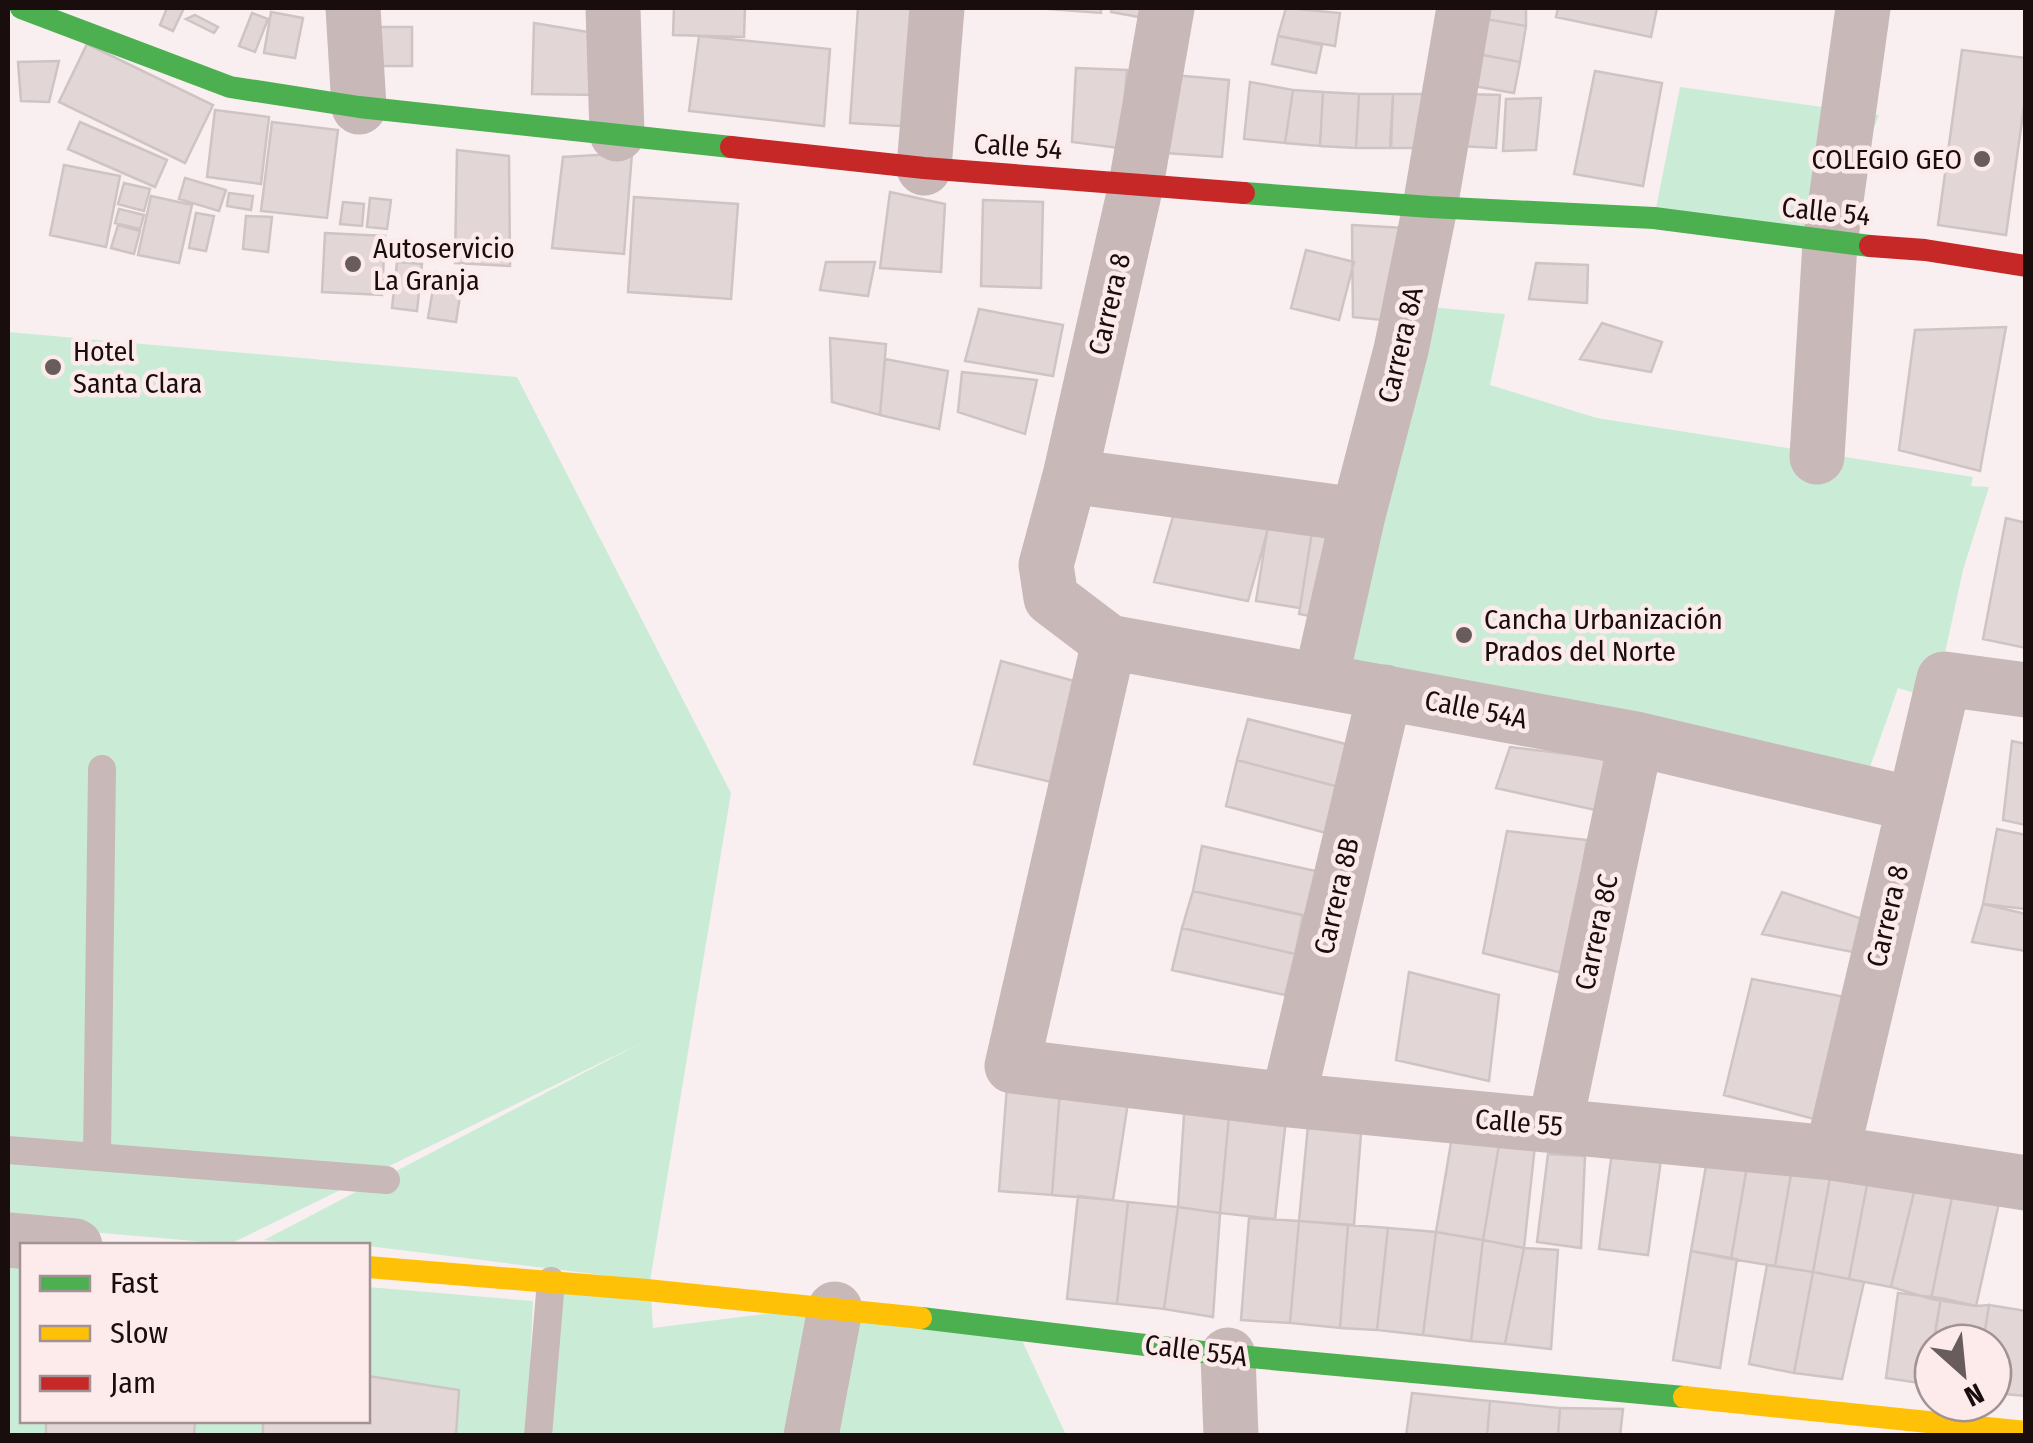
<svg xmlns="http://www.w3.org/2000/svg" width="2033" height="1443" viewBox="0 0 2033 1443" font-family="'Fira Sans Condensed',sans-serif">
  <rect width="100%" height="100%" fill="#f9eff0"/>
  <path fill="#caecd7" d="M1680,87L1879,115L1830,243L1654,218Z
    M1419,306L1505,314L1490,385L1597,418L1973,477L1971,486L1989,487L1963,570L1935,699L1898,688L1869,770L1343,659Z
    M8,332L517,377L731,793L650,1281L368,1246H307L264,1240L641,1043L230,1244L8,1225Z
    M8,1256L22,1257V1420H368V1287L533,1301L527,1435H8Z
    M556,1287L651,1296L653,1328L796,1310L1019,1334L1066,1435L548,1436Z"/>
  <path fill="#e3d6d7" stroke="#cfc4c4" stroke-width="2.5" d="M167,8H184L173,31L160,25Z
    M674,8H745L744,37L673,35Z
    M858,8H926L917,127L850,123Z
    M1035,8H1101V13Z
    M1112,8H1162L1161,21L1111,12Z
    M1286,8L1340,13L1335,46L1278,36Z
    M1470,8H1526V26L1469,16Z
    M1558,8H1657L1651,37L1556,17Z
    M271,12L303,18L295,58L264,53Z
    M252,13L268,19L255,52L239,46Z
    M195,15L218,27L214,33L186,19Z
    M1469,16L1526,26L1520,62L1462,51Z
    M534,23L600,34L599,95L532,94Z
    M362,27H412V66H362Z
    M699,36L830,49L824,126L689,111Z
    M1278,36L1322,45L1316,73L1272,64Z
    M87,44L213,105L185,163L59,102Z
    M1962,50L2026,58V92L2006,235L1938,225Z
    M1462,51L1520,62L1514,93L1456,83Z
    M59,61L49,102L21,101L18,62Z
    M1076,68L1127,70L1120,148L1072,142Z
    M1595,71L1662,83L1643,186L1574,174Z
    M1173,75L1229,80L1222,157L1166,153Z
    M1250,82L1293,90L1285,143L1244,139Z
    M1293,90L1323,92L1320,146L1285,143Z
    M1323,92L1359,94L1356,148L1320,146Z
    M1359,94H1393L1391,148H1356Z
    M1393,94H1429L1426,148H1390Z
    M1464,94L1500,95L1496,148L1459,146Z
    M1541,98L1536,150L1503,151L1506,99Z
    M215,110L269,117L261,184L207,177Z
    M80,122L167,160L155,187L68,149Z
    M272,122L338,130L327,218L261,211Z
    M457,150L509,156L510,266L455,263Z
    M632,153L624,254L552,248L563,157Z
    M64,165L120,176L106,247L50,235Z
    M185,178L226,190L219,211L179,199Z
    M124,183L150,189L144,211L118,204Z
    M890,192L945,204L941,272L880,268Z
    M229,193L253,196L251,210L227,206Z
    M151,196L192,205L179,263L138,255Z
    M634,197L738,204L731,299L628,292Z
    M370,198L391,200L387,229L367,227Z
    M983,200L1043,202L1041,288L981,286Z
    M343,202L364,204L362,226L340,224Z
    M119,209L144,215L140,229L115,223Z
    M196,213L214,216L206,251L189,248Z
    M246,216L272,217L268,252L243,249Z
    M118,225L140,231L134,254L111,248Z
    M1352,225L1421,229L1404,322L1353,317Z
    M325,233L385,236L382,295L322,292Z
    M1306,250L1354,262L1339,320L1291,308Z
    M397,262L422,264L417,311L392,308Z
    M826,262H875L868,296L820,290Z
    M1536,263L1588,265L1587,303L1529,299Z
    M436,272L463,276L456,322L428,318Z
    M979,309L1063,325L1053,376L965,361Z
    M1602,323L1662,342L1651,372L1580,359Z
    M2006,327L1980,471L1899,450L1915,330Z
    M830,338L886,344L880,415L832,402Z
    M885,359L948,371L939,429L880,415Z
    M962,372L1037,380L1025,434L958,412Z
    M1179,496L1271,518L1248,601L1154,582Z
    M2006,518L2026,523V648L1983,639Z
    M1268,525L1312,532L1300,608L1256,601Z
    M1312,532L1336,538L1317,617L1299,614Z
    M1001,661L1085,684L1064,785L974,764Z
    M1248,719L1365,749L1354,791L1237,760Z
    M2012,741L2026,744V825L2003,820Z
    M1510,747L1618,760L1600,811L1496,788Z
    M1237,760L1354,791L1341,837L1226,806Z
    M1997,829L2026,835V909L1983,904Z
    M1507,831L1587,840L1566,974L1483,953Z
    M1202,846L1329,874L1319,919L1193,891Z
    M1193,891L1303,915L1295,954L1182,928Z
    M1782,892L1868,921L1858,953L1762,934Z
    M1983,904L2026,914V951L1972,942Z
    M1182,928L1295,954L1285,995L1172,970Z
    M1409,972L1499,995L1489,1081L1396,1060Z
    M1752,979L1855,999L1818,1120L1724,1095Z
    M1007,1086L1060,1090L1052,1195L999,1191Z
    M1060,1090L1129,1096L1113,1200L1052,1195Z
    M1185,1100L1230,1105L1220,1213L1178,1207Z
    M1230,1105L1287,1110L1275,1219L1220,1213Z
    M1309,1115L1362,1120L1354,1225L1299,1221Z
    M1453,1131L1500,1139L1483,1240L1436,1232Z
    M1500,1139L1535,1145L1524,1248L1483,1240Z
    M1710,1143L1750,1149L1731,1259L1691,1251Z
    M1613,1145L1662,1152L1648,1255L1599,1249Z
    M1750,1149L1794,1157L1775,1266L1731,1259Z
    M1548,1154L1585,1156L1581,1248L1537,1242Z
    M1794,1157L1833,1161L1813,1272L1775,1266Z
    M1833,1161L1870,1169L1849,1279L1813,1272Z
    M1870,1169L1918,1176L1891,1287L1849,1279Z
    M1918,1176L1955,1183L1931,1299L1891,1287Z
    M1955,1183L2001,1194L1976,1306L1931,1299Z
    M1078,1196L1128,1202L1117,1304L1067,1299Z
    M1128,1202L1178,1207L1164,1309L1117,1304Z
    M1178,1207L1220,1213L1213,1317L1164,1309Z
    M1249,1218L1299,1221L1290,1323L1241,1320Z
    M1299,1221L1348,1225L1340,1328L1290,1323Z
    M1348,1225L1388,1228L1377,1330L1340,1328Z
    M1388,1228L1436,1232L1423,1335L1377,1330Z
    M1436,1232L1483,1240L1471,1341L1423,1335Z
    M1483,1240L1524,1248L1505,1344L1471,1341Z
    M1524,1248L1558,1250L1551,1349L1505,1344Z
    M1691,1251L1737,1259L1720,1368L1673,1360Z
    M1767,1265L1813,1272L1794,1373L1749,1364Z
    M1813,1272L1864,1282L1842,1379L1794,1373Z
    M1898,1293L1941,1298L1927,1384L1886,1378Z
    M1941,1298L1976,1306L1989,1305L1983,1343H1933Z
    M1989,1305L2026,1311V1396L1993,1393V1343H1983Z
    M1933,1346V1384H1927Z
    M368,1376L459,1390L456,1436H263V1420H368Z
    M1412,1393L1490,1401L1487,1436H1406Z
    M1490,1401L1560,1408L1558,1436H1487Z
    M1560,1408L1623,1409L1620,1436H1558Z
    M46,1420H195L194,1436H46Z"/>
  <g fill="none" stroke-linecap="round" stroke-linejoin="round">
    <path stroke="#c9b8b8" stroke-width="28" d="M8,1150L386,1180
      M97,1157L102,769
      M538,1436L551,1281"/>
    <path stroke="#c9b8b8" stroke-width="55" d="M353,8L359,107
      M613,8L617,134
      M1167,8L1136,185L1070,476L1046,565L1051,598L1109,642L1636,739L1912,804
      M924,168L937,8
      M1817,457L1830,243L1863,8
      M1070,476L1358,515
      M1109,642L1012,1066L1288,1100L1832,1153L2026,1183
      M1321,679L1358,515L1401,350L1430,207L1464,8
      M1288,1100L1385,692
      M1555,1125L1636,739
      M1832,1153L1944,679L2026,690
      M8,1240L75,1246
      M1228,1355L1231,1436
      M811,1436L835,1309"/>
    <path stroke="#4caf50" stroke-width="22" d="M21,8L230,87L359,107L731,147
      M1244,193L1430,207L1654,218L1870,246
      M921,1318L1228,1355L1684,1397"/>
    <path stroke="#ffc107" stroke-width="22" d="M368,1267L647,1290L921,1318
      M1684,1397L2026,1432"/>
    <path stroke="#c62828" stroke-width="22" d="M731,147L924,168L1244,193
      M1870,246L1925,250L2026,266"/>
  </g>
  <g fill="#685c5c" stroke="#fdebec" stroke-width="4">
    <circle cx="1982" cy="159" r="10"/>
    <circle cx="353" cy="264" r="10"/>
    <circle cx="53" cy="367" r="10"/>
    <circle cx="1464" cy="635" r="10"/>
  </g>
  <g text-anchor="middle" stroke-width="9" stroke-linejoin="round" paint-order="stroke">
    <g font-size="28" fill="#1a0d0d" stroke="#fdebec">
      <text transform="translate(1018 146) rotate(4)" y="10">Calle 54</text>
      <text transform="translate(1826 211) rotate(6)" y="10">Calle 54</text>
      <text transform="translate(1109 304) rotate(-77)" y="10">Carrera 8</text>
      <text transform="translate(1400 345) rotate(-77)" y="10">Carrera 8A</text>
      <text transform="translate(1476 709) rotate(11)" y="10">Calle 54A</text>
      <text transform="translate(1336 896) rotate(-77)" y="10">Carrera 8B</text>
      <text transform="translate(1887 916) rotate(-77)" y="10">Carrera 8</text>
      <text transform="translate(1596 932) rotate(-78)" y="10">Carrera 8C</text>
      <text transform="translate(1519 1122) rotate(5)" y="10">Calle 55</text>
      <text transform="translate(1196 1350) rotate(7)" y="10">Calle 55A</text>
    </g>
    <g font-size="28" fill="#1a0d0d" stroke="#fdebec" text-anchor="start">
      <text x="1962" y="169" text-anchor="end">COLEGIO GEO</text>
      <text x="373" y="258">Autoservicio<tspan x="373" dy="32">La Granja</tspan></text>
      <text x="73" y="361">Hotel<tspan x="73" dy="32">Santa Clara</tspan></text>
      <text x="1484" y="629">Cancha Urbanización<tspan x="1484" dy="32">Prados del Norte</tspan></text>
    </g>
  </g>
  <rect width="2033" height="1443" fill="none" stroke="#1a0d0d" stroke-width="20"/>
  <rect x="20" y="1243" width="350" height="180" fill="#fdebec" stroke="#a29293" stroke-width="2.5"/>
  <rect x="40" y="1276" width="50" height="15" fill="#4caf50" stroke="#a29293" stroke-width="2.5"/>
  <text x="110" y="1293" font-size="30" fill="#1a0d0d">Fast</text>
  <rect x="40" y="1326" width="50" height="15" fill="#ffc107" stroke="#a29293" stroke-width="2.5"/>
  <text x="110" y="1343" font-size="30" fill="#1a0d0d">Slow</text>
  <rect x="40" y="1376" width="50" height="15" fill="#c62828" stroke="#a29293" stroke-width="2.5"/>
  <text x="110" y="1393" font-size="30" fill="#1a0d0d">Jam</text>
  <g transform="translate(1963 1373) rotate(153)"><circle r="48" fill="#fdebec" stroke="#a29293" stroke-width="2.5"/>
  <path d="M0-8L18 38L0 25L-18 38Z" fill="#685c5c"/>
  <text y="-15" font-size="28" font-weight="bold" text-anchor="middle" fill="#1a0d0d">N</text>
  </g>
</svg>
